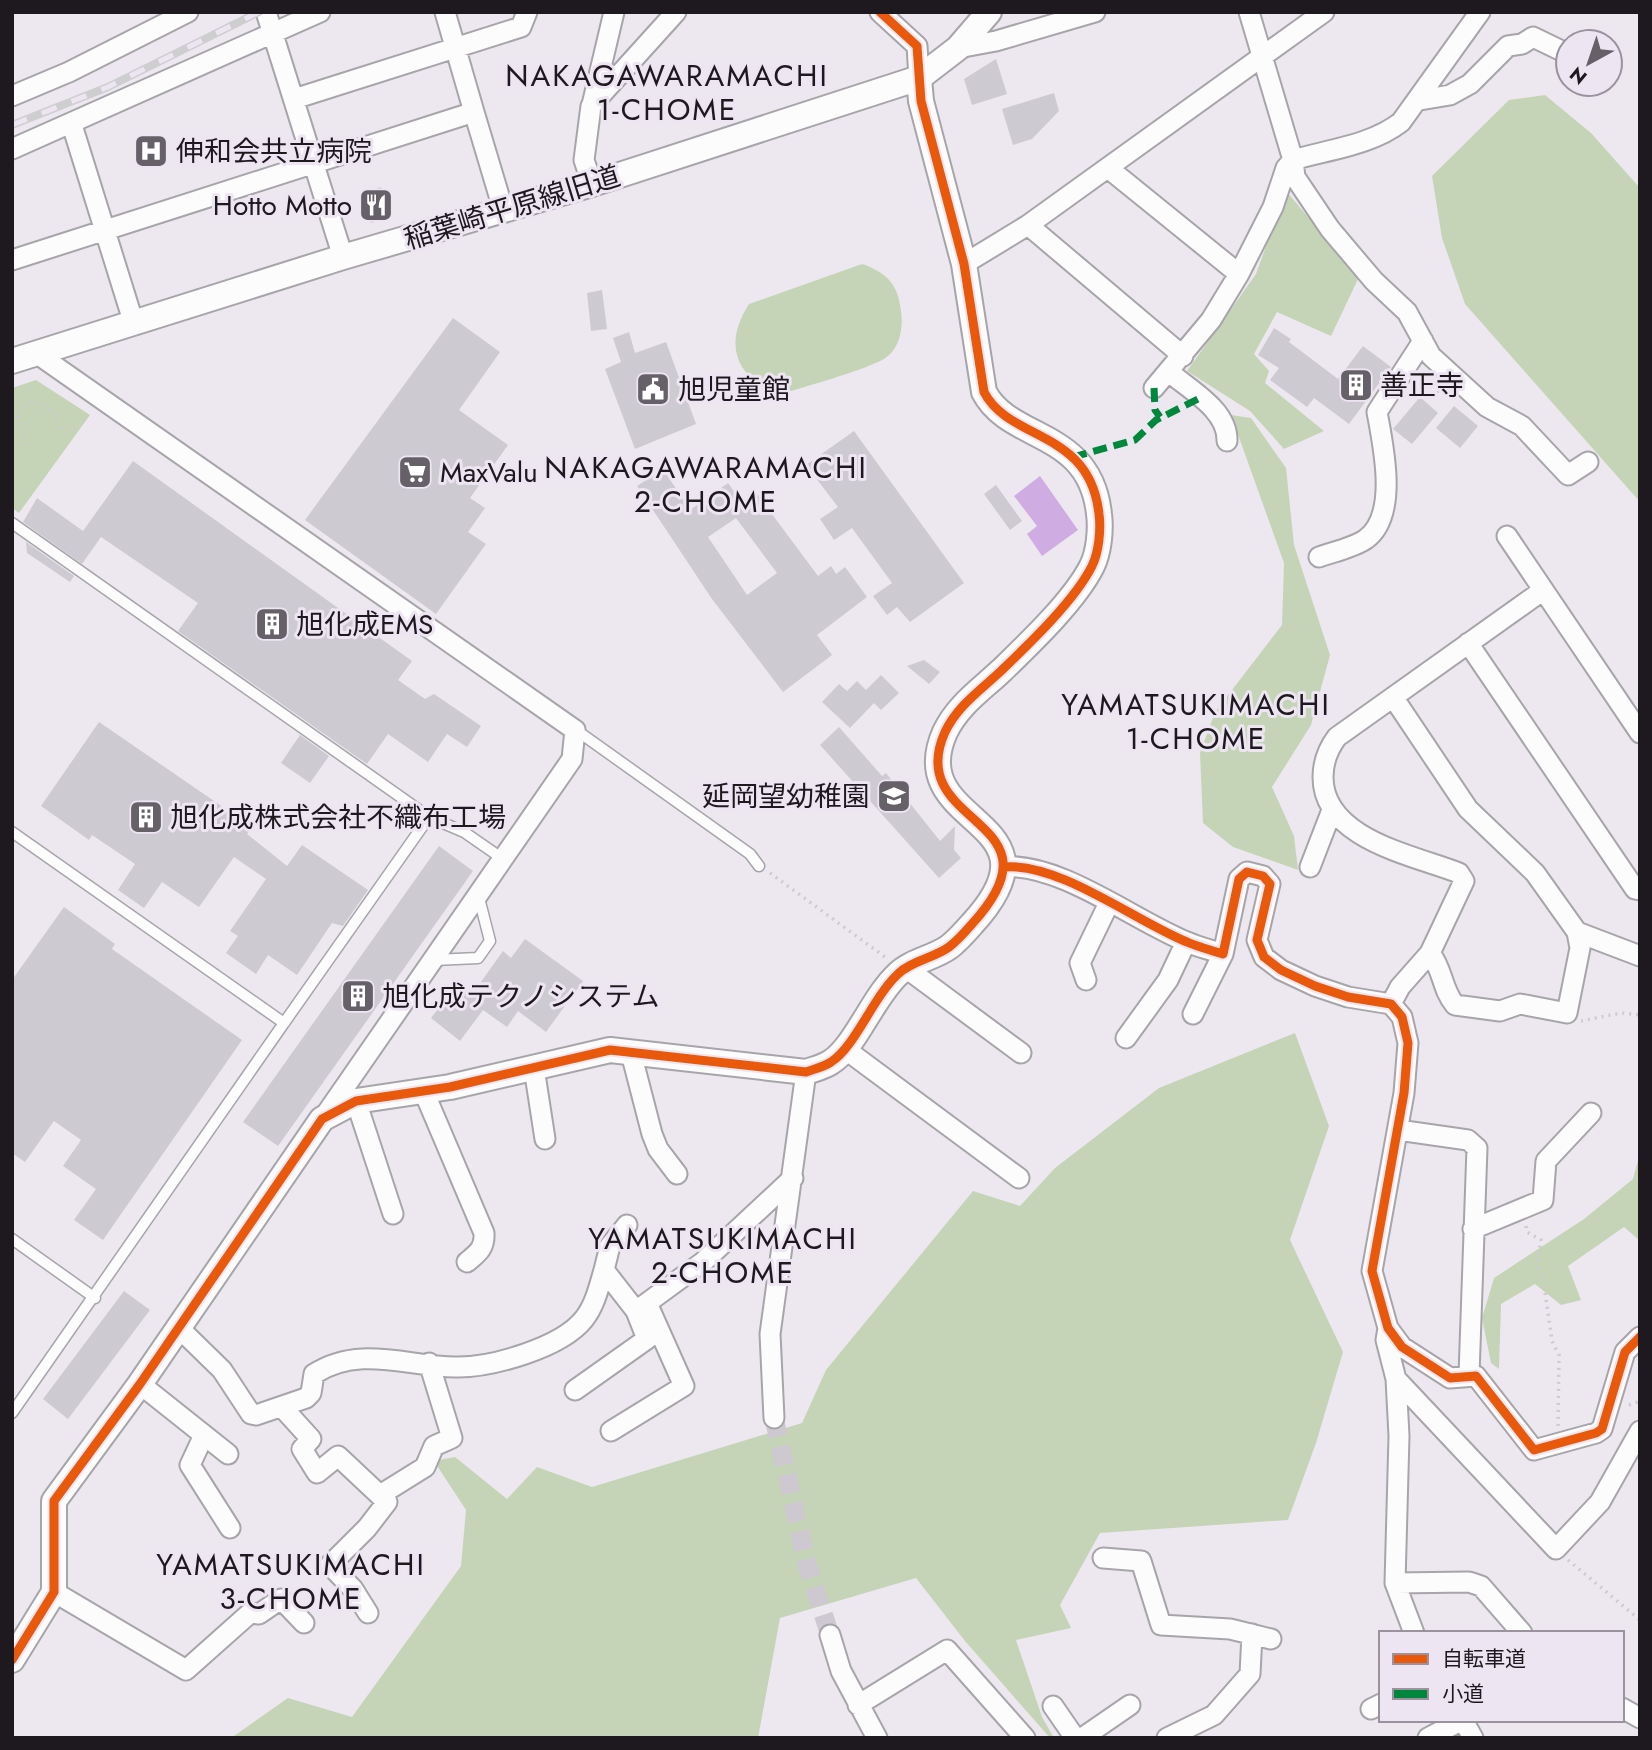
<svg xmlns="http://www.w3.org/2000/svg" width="1652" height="1750" viewBox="0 0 1652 1750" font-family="Jost,'Noto Sans JP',sans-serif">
  <rect width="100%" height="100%" fill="#ede8f0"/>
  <path fill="#c5d4b7" d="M1545,95L1591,133L1640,188V502L1465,304L1442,238L1432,176L1509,100Z
    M1286,191L1359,277L1331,336L1277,312L1254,354L1269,371L1265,383L1324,431L1284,449L1250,411L1187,371L1256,274Z
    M862,264C883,271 897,282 900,305C904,323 902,348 884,359C860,372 808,385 780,395C735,378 723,344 749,304Z
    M36,380L90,415L19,513L12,508V388Z
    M1231,415L1251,418L1286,468L1294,545L1330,655L1311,725L1272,787L1294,836L1298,870L1233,847L1203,823L1200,753L1215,712L1282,625L1284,563Z
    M1295,1033L1329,1126L1290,1240L1343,1352L1316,1443L1288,1520L1100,1533L1060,1605L1071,1628L1016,1640L1042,1717L1054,1738H1050L965,1641L916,1578L780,1618L758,1738H231L288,1698L352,1717L461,1566L466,1510L434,1461L455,1457L507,1499L537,1467L592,1487L802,1423L826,1370L973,1191L1020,1206L1055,1168L1159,1088Z
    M1640,1153V1241L1624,1227L1568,1266L1581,1300L1561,1305L1535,1284L1501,1304L1499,1369L1491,1363L1482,1318L1494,1278L1584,1219L1633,1179Z"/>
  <path fill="#cface1" d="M1040,476L1078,530L1042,556L1027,534L1037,526L1014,496Z"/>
  <path fill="#cecad1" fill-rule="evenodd" d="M996,59L1007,94L972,105L964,79Z
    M1054,93L1059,111L1032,139L1013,145L1002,109Z
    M381,187L391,216L371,223L361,194Z
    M602,290L607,329L591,331L587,293Z
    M453,318L500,352L459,410L508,445L470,498L485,508L468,532L486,544L436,614L305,520Z
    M1274,328L1291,339L1289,342L1338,379L1363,346L1391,367L1349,424L1314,398L1307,407L1270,380L1279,368L1258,355Z
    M629,332L635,353L666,342L696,424L635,449L605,369L621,362L613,338Z
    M1420,397L1438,413L1412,444L1393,429Z
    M1454,406L1478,426L1460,448L1436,428Z
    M854,431L964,583L910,622L897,607L887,615L873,596L892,583L852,528L834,540L820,519L838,507L806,465Z
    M133,461L412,661L398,680L425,699L434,694L481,726L467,747L447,734L428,762L388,734L367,764L178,631L198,603L101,537L82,564L23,522L37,498L83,531Z
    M663,469L690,510L728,483L743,504L757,494L818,576L831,566L836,574L845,567L867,597L817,635L832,655L783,692L712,599L637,486ZM736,518L777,573L747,595L708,537Z
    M996,485L1022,521L1010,530L984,494Z
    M26,542L74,576L70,582L27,553Z
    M924,660L940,672L929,684L907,666Z
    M881,675L899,693L881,710L874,703L850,728L822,702L839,684L847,691L857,681L866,690Z
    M99,722L252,827L247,834L287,866L302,845L368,890L343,926L332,923L297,975L268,955L256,974L226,953L238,936L230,931L266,879L234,857L199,907L162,882L144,908L118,890L135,864L92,835L89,840L41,806Z
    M839,727L882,776L886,773L940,841L955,826L954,850L961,858L939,878L820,745Z
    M300,735L329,756L310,783L281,763Z
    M439,846L473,871L278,1146L243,1122Z
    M64,907L115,944L112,949L242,1040L103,1240L74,1220L96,1189L63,1166L81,1140L54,1121L25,1162L12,1153V980Z
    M525,939L583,981L546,1032L518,1011L507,1027L483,1010L460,1041L431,1018L455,987L463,994L467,989L473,993L503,951L511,958Z
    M124,1291L150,1310L68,1419L43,1399Z"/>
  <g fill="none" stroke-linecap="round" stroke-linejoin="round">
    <path stroke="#cec9d0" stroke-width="19" stroke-dasharray="19 10" stroke-linecap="butt" d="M774,1418L807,1564L830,1635"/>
    <g stroke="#a7a4aa" stroke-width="13">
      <path id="service" d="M12,523L429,817L284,1023
        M576,730L750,854L759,866
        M429,817L464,832L503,859
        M12,832L284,1023L12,1413
        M434,960L478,958L490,941L478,894
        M12,1239L95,1298"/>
    </g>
    <g stroke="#a7a4aa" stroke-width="23">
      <path id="minor" d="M266,12L343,257
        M445,12L474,112
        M880,12L917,46L919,78
        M1480,12L1401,122C1372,145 1327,150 1293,160L1295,177L1330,229L1374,281L1407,312L1431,356L1487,407L1522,426L1568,475L1588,462
        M958,48L996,41L1095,12
        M12,96L69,72L188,12
        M294,99L521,27L527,12
        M1420,100L1450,95L1470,84L1508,46L1522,44L1533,37L1568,54
        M592,105L614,12
        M72,125L134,324
        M12,149L320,12
        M1108,168L1239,274
        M592,184L584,160L591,106L676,12
        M1028,225L1183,356
        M12,260L474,112L503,209
        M964,264L1028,225L1324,12
        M36,353L575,730L572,759L324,1117
        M1169,372C1190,390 1228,410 1227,441
        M1154,388L1211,320L1239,274L1273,207L1286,168L1293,160L1249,12
        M1507,536L1640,733
        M1319,557C1333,552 1353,548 1366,539C1399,515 1383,445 1377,412L1423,341
        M1468,643L1635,889L1640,890
        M1393,697L1468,809L1535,873L1577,932L1580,948L1567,1013L1520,1004L1500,1011L1455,1005C1442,990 1443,969 1430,953
        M1004,867C1059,862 1135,921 1187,942C1198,947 1211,950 1223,954L1239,879L1247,872L1263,876L1270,884L1257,940L1264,957L1281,970L1315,986L1348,997L1391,1004L1402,1017L1408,1043L1404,1093L1372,1271L1388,1328L1402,1347L1450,1378L1476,1376L1534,1450L1596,1433L1602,1429L1625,1352L1640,1337
        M1310,867L1332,810
        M1577,932L1640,956
        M906,968L1021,1053
        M1086,980L1080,963L1109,903
        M1391,1004L1400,987L1430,953L1464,881L1459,873C1413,855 1323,839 1323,777C1323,762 1328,749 1337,737L1542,591
        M1193,1014L1223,954
        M1126,1038L1168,980L1186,942
        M845,1049L1019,1178
        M631,1053L652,1134L658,1149L677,1174
        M534,1068L545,1139
        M424,1092L484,1233C485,1248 478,1253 467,1262
        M356,1101L393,1214
        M1398,1130L1468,1140L1477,1148L1469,1375
        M1473,1229L1543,1200L1546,1161L1591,1113
        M604,1270L610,1246L627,1225
        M178,1327L222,1370L251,1414L256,1415L306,1398L311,1393L314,1374C359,1345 406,1366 455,1367C490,1368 561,1348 584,1319C595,1305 599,1287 604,1270L636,1311L703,1262L793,1178
        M1388,1328L1386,1340L1396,1379L1556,1549L1600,1502L1640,1431
        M1396,1379L1399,1436L1395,1583L1414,1633
        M140,1384L228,1454
        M575,1390L647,1339L636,1311
        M282,1407L311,1439L302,1449L317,1473L338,1456L387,1502L367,1528L330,1565L353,1589L368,1613
        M774,1418L770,1334L806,1072
        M611,1431L684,1386L647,1303
        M204,1435L190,1465L230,1528
        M380,1495L425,1467L434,1446L452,1438L429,1363
        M1103,1558L1141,1561L1161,1625L1230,1629L1271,1639
        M1395,1583L1469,1582L1481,1586L1522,1633
        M54,1592L186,1670L250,1613L259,1614L281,1599L304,1623
        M830,1635L841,1671L877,1738
        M858,1705L947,1650L1025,1738
        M1053,1706L1075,1738
        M1622,1708L1640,1718
        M1371,1709L1381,1704
        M1463,1720L1473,1738
        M1082,1738L1130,1705
        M1167,1738L1214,1715L1250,1674L1252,1634
        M1428,1738L1462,1720"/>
    </g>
    <g stroke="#a7a4aa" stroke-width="28">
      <path id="tertiary" d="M12,361L343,257L592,184L919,78L958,48L989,12
        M12,1660L54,1592V1501L140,1384L322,1119L356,1101L450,1087L610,1050L806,1072C814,1069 824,1067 831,1062C855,1047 873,997 898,974C911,961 934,958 949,947C957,941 965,932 972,924C1070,817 902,828 945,732C958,705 981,690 1002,670C1030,643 1075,600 1092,566C1099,552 1101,529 1099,514C1090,429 1010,442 984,392L964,264L921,101L919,78"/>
    </g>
    <path stroke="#cdcbcd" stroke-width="3.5" stroke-dasharray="2 5" stroke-linecap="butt" d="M1434,385L1439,396
      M18,416L27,446
      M12,423C16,418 20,409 25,406C46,393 59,421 65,435
      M770,873L885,957
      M1581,1021L1621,1013L1640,1015
      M1526,1226L1527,1232L1541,1240L1537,1265L1543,1278L1552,1341L1559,1355L1558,1427
      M1629,1405L1640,1401
      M1568,1560L1640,1620"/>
    <use href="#service" stroke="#fcfcfd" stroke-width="10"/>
    <use href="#minor" stroke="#fcfcfd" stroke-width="19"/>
    <use href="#tertiary" stroke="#fcfcfd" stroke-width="24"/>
    <g stroke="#cecdd0" stroke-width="8">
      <path id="rail" d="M12,125L108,87L259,12"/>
    </g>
    <use href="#rail" stroke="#eee5f3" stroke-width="5" stroke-dasharray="16" stroke-linecap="butt"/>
    <path stroke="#00873e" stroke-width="7" stroke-dasharray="14 7" stroke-linecap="butt" d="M1154,388L1155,410L1160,417
      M1073,457L1135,440L1156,420L1200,398"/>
    <g stroke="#eee5f3" stroke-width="13">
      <path id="cycleway" d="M1004,867C1059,862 1135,921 1187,942C1198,947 1211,950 1223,954L1239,879L1247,872L1263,876L1270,884L1257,940L1264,957L1281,970L1315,986L1348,997L1391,1004L1402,1017L1408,1043L1404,1093L1372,1271L1388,1328L1402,1347L1450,1378L1476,1376L1534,1450L1596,1433L1602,1429L1625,1352L1640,1337
        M12,1660L54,1592V1501L140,1384L322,1119L356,1101L450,1087L610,1050L806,1072C814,1069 824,1067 831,1062C855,1047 873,997 898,974C911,961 934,958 949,947C957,941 965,932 972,924C1070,817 902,828 945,732C958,705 981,690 1002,670C1030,643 1075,600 1092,566C1099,552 1101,529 1099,514C1090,429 1010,442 984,392L964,264L921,101L917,46L880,12"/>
    </g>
    <use href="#cycleway" stroke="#e8590c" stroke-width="9"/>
  </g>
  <defs>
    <g id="hospital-square" transform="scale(1.75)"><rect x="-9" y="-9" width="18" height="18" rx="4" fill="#666168" stroke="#eee5f3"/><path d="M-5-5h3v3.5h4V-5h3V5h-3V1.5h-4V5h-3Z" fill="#fff"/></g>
    <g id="restaurant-square" transform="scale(1.75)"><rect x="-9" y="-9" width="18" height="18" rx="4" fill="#666168" stroke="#eee5f3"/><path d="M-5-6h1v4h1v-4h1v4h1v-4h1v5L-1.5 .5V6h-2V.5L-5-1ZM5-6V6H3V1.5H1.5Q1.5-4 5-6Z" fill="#fff"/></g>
    <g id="building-square" transform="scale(1.75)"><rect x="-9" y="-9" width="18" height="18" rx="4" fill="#666168" stroke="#eee5f3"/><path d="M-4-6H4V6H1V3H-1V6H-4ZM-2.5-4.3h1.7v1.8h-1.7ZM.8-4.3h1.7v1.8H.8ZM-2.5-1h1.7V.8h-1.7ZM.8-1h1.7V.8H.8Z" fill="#fff"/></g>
    <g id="civic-square" transform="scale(1.75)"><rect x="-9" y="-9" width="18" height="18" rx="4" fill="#666168" stroke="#eee5f3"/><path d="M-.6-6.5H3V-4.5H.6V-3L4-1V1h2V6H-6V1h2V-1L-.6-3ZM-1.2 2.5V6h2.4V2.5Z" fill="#fff"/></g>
    <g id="supermarket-square" transform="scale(1.75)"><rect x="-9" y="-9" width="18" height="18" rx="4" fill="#666168" stroke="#eee5f3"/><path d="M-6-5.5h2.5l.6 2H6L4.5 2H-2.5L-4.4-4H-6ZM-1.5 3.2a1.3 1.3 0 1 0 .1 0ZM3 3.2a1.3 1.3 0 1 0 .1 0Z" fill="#fff"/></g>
    <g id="school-square" transform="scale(1.75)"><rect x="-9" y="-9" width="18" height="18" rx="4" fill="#666168" stroke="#eee5f3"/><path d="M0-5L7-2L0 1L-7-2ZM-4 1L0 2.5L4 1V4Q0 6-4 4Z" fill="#fff"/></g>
  </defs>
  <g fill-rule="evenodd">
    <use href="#hospital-square" x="151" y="151"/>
    <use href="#restaurant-square" x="376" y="205"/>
    <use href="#building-square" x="1356" y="385"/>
    <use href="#civic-square" x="653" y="389"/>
    <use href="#supermarket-square" x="415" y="472"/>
    <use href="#building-square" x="272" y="624"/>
    <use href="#school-square" x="894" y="796"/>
    <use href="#building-square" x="146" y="817"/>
    <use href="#building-square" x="358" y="996"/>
  </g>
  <g text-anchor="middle" stroke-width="6" stroke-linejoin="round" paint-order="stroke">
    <g font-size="28" fill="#1d191e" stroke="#eee5f3" text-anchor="start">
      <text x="176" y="161">伸和会共立病院</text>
      <text x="352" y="215" text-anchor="end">Hotto Motto</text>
      <text x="1380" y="395">善正寺</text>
      <text x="678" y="399">旭児童館</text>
      <text x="440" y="482">MaxValu</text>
      <text x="296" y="634">旭化成EMS</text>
      <text x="870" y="806" text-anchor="end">延岡望幼稚園</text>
      <text x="170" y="827">旭化成株式会社不織布工場</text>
      <text x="382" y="1006">旭化成テクノシステム</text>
    </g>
    <g font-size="28" fill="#1d191e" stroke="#eee5f3">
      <text transform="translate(512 207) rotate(-17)" y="10">稲葉崎平原線旧道</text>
    </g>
    <g font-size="30" letter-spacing="2" fill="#1d191e" stroke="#eee5f3">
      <text x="667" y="86">NAKAGAWARAMACHI<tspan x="667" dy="34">1-CHOME</tspan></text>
      <text x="706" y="478">NAKAGAWARAMACHI<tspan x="706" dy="34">2-CHOME</tspan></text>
      <text x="1196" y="715">YAMATSUKIMACHI<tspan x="1196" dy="34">1-CHOME</tspan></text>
      <text x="723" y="1249">YAMATSUKIMACHI<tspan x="723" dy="34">2-CHOME</tspan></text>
      <text x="291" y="1575">YAMATSUKIMACHI<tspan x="291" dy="34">3-CHOME</tspan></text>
    </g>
  </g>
  <rect width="1652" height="1750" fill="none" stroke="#1d191e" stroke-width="28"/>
  <rect x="1379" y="1631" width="245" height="91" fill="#eee5f3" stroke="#9a939e" stroke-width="2"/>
  <rect x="1393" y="1654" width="35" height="10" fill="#e8590c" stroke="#9a939e" stroke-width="2"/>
  <text x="1442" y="1666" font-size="21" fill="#1d191e">自転車道</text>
  <rect x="1393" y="1689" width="35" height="10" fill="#00873e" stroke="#9a939e" stroke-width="2"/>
  <text x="1442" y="1701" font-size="21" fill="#1d191e">小道</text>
  <g transform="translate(1589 63) rotate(220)"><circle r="33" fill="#eee5f3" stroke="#9a939e" stroke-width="2"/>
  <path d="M0-5L12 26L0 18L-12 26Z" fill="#666168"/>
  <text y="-10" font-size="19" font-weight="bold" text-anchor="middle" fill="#1d191e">N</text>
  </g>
</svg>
